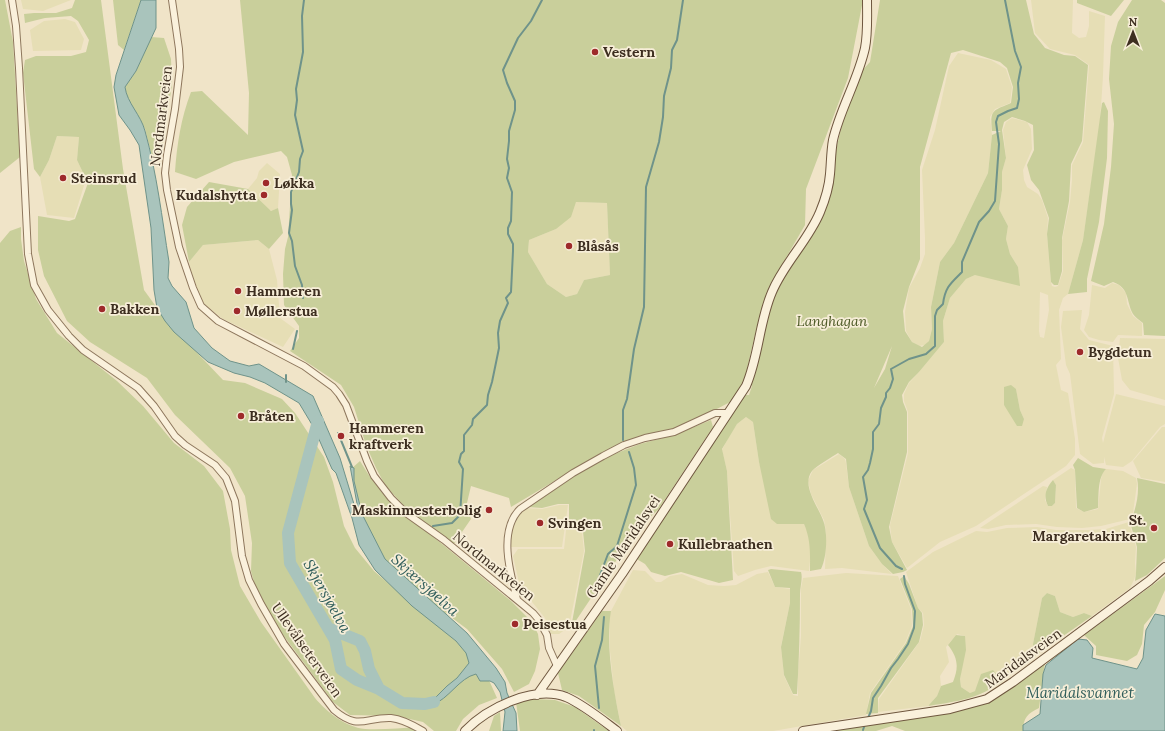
<svg xmlns="http://www.w3.org/2000/svg" width="1165" height="731" viewBox="0 0 1165 731" font-family="Lora,serif">
  <rect width="100%" height="100%" fill="#f0e4c8"/>
  <path fill="#e6deb5" fill-rule="evenodd" d="M21,0H71L43,11L23,9Z
    M1031,0H1073L1072,33L1079,38L1086,37L1089,26V11L1105,16L1103,76L1100,122L1083,240L1068,294L1063,298L1059,310L1061,359L1056,365L1061,390L1068,393L1075,439V455L1066,466L976,526L940,542L907,568L892,542L890,525L908,453V412L904,401V394L909,383L919,372L944,342L943,321L950,298L966,279L975,275L1018,267L1010,254L1006,239L1008,226L999,209L1002,190V172L1006,158L1003,130L1006,122L1012,118L1027,122L1031,129L1032,149L1023,170L1024,180L1027,187L1038,194L1042,200L1048,218L1047,234L1051,282L1052,286L1055,287L1058,286L1063,271L1062,240L1070,202L1072,180V165L1083,142L1089,65L1075,55L1050,49L1035,33ZM1040,292L1048,295L1049,310L1044,338L1040,337L1039,331ZM1016,389L1020,410L1024,419L1004,405Z
    M65,19L75,22L84,39L81,50L33,51L30,30L44,21Z
    M958,53L991,60L1006,69L1012,87L1010,103L995,109L990,117L992,135L988,173L954,243L940,262L931,307L932,329L929,341L925,345L919,346L912,342L906,331L905,312L909,288L920,268L925,254V238L922,170L935,130L949,66Z
    M57,136L79,137L77,160L86,179L74,218L47,215L40,177L49,160Z
    M267,163L280,174L278,208L272,211L266,209L248,189L257,178L259,171Z
    M576,202L607,203L610,275L584,280L577,294L566,297L547,284L528,252L529,240L556,229Z
    M258,240L269,249L277,280L280,318L295,329L283,347L223,319L204,304L194,285L189,262L203,245Z
    M1112,283L1119,285L1126,293L1127,304L1133,316L1142,323V336L1118,335L1113,342L1099,340L1089,337L1084,330L1089,315L1092,285L1105,288Z
    M1082,310L1080,329L1089,340L1113,346L1114,394L1102,438L1103,443L1116,394L1165,406V424L1160,427L1132,461L1123,467L1106,465L1104,457V463L1093,464L1080,454L1070,374L1066,365L1061,327L1063,311Z
    M1120,338L1165,339V400L1130,390L1122,380L1118,358Z
    M746,417L753,422L759,462L777,524H804L809,535L811,551L809,571L771,566L755,570L738,576L734,571L727,471L722,450L730,434L737,424Z
    M1162,427H1165V482L1141,478L1133,461Z
    M839,454L845,459L846,463L849,487L869,546L882,564L892,574L842,568L825,569L826,531L824,520L811,494L808,481L813,470Z
    M1071,468L1075,470L1076,508L1084,512L1098,509L1101,479L1103,472L1106,469L1123,471L1136,478L1137,484L1133,513L1130,519L1101,526L1082,528L1057,527L1036,524L1006,525L988,529L980,528L1043,486L1047,487L1045,500L1048,506H1052L1055,503L1056,485L1053,480Z
    M559,505H568L562,547H511V531L519,515L525,508L542,509Z
    M1129,522L1136,547L1135,563L1136,573L1134,580L1130,588L1092,616L1084,613L1073,617L1060,612L1055,596L1047,593L1042,598L1033,644V657L1003,681L993,670L975,691L970,693L961,687L960,679L965,636L957,634L946,647L949,662L940,676L941,686L937,696L928,706L878,712L879,699L920,641L924,625L923,613L918,608L906,572L933,552L976,531L987,532L1007,528L1037,527L1056,530H1088L1106,529Z
    M581,523L584,551L569,627L559,634H551L545,618L520,587L513,556L518,549H564L566,530L572,524Z
    M633,570L645,571L656,582H661L670,576L682,574L708,585L724,586L736,585L757,574L768,572L775,587L790,589V603L781,646L784,676L793,695L798,696V675L801,636V588L803,578L846,573L898,576L911,609L912,626L905,643L870,693L866,715L773,731H627L621,726L614,691L610,651L609,618L611,611Z"/>
  <path fill="#c9cf9b" fill-rule="evenodd" d="M0,0H5L13,42L20,157L0,173Z
    M75,0H101L123,169L144,290L165,319L223,380L245,383L282,399L295,413L324,457L333,482L344,526L355,548L374,571L457,642L488,678L497,698L479,705L463,719L456,731H434L423,722L396,716L350,715L333,702L260,604L251,571L252,543L245,496L230,468L175,415L147,378L90,342L67,321L44,276L38,250V216L69,221L75,219L89,180L86,179L77,160L79,137L57,136L49,160L40,177L34,169L23,73L25,60L36,56H71L86,52L89,40L78,21L71,16L45,18L25,23L24,14L34,13H56L72,8Z
    M113,0H141L124,50L118,45Z
    M240,0H863L848,78L806,189L805,225L768,289L757,326L745,378L732,401L677,430L615,447L603,452L511,507L509,498L471,486L466,507L471,519L453,545L405,507L385,485L376,468L366,445L354,407L341,385L290,351L299,338V326L284,305L283,274L285,249L288,237L292,175L287,157L281,151L234,162L196,179L175,172C177,144 181,118 191,92L202,91L248,135L249,93ZM576,202L607,203L610,275L584,280L577,294L566,297L547,284L528,252L529,240L556,229L571,217Z
    M880,0H1026L1034,34L1045,48L1064,55L1075,56L1088,65L1082,141L1071,164L1069,201L1062,238V271L1058,285H1054L1051,282L1047,234L1049,218L1039,190L1031,180L1027,165L1034,150L1033,125L1025,121L1012,117L1004,122L1002,130L1006,158L1002,172V190L999,209L1008,226L1006,239L1010,254L1018,267L1020,286L975,275L966,279L950,298L943,321L944,342L919,372L909,382L902,395L903,402L907,412V452L889,527L892,542L907,570L903,572L893,574L882,564L869,546L849,487L846,459L838,453C832,457 816,466 812,471C801,485 818,506 823,520C828,532 827,557 821,569L810,571C810,554 811,540 804,524H777L771,519L759,462L753,422L746,417L737,424L722,449L727,471L733,580L719,583L681,572L665,576L651,572L645,564L635,558L743,395H749L752,386L746,379L772,294L825,200L841,128L859,74L870,62ZM963,50L1000,62L1007,68L1013,87L1011,103C992,111 990,110 992,131H1001L992,135L988,173L954,243L940,262L931,307L932,329L929,341L922,347L912,342L905,331L903,311L909,287L920,259V167L951,53ZM892,346L885,369L874,388Z
    M1077,0H1124L1111,16L1077,3Z
    M1132,0H1161L1165,3V336L1144,335L1143,323C1139,320 1135,317 1133,314C1126,301 1130,288 1113,282L1104,286L1091,281L1104,224L1111,167L1114,124L1109,79L1111,46L1118,22Z
    M151,37L164,38L171,59L172,85L159,167L152,157L145,129L126,95L125,86L136,71Z
    M1104,102L1108,111L1107,158L1099,222L1087,279V292L1068,294L1083,240L1102,103Z
    M209,182L248,189L271,211L278,208L283,233L269,249L258,240L203,245L189,262L182,225L187,207Z
    M21,227V239L24,261L36,299L57,333L117,381L143,406L174,443L204,466L223,491L230,529L231,550L240,586L261,622L315,698C327,712 345,727 365,729C382,730 401,728 418,727L422,731H0V243L10,231Z
    M1011,385L1016,389L1020,410L1024,419L1022,426H1017L1004,405V387Z
    M711,420L713,427L658,510L638,528L571,628L585,551L582,522L569,521V504H558L542,508L528,507L533,500L604,458L640,444L677,434Z
    M1078,458L1093,467L1106,469C1097,478 1099,496 1098,508L1084,512L1077,508L1075,470L1073,465Z
    M360,461L370,477L395,505L511,601L532,622L538,634L540,649L535,671L529,684L514,692L502,669L467,629L396,576L373,545L359,508L351,469Z
    M1137,478L1165,484V558L1147,575L1135,581L1136,573L1137,547L1130,522C1136,510 1140,492 1137,478Z
    M1053,480L1056,485L1055,503L1052,506H1048C1043,496 1046,488 1053,480Z
    M771,569L801,572C803,578 800,587 800,594C800,627 799,661 797,694H793L784,675L781,647L790,603V588L775,587L768,570Z
    M904,576L909,584L918,608L922,613L923,625L919,642L878,698V713L866,714L871,693L906,643L913,626L912,609L900,579Z
    M1165,576V590L1155,612L1144,625L1142,644L1137,655L1127,661L1096,655V646L1084,635Z
    M1047,593L1055,596L1060,612L1073,617L1084,613L1092,616L1033,657V644L1042,598Z
    M602,611H611C605,645 614,692 621,726L579,696L562,690L558,673Z
    M956,635L965,636L966,650L960,679L961,687L970,693L975,691L981,674L993,670L1003,681C978,699 959,701 928,706L937,696L941,686L953,682C959,667 958,658 948,645Z
    M1045,662L1039,708C1028,713 1023,718 1023,731H905L892,726L876,731H830L965,709L995,699Z
    M535,699L555,700L575,707L609,731H520L516,702Z
    M500,712L501,731H489L494,716Z"/>
  <path fill="#a9c4bc" stroke="#6f938a" d="M141,0H156V28L136,71L125,87C127,103 141,115 145,131C157,174 162,218 169,262L168,278L172,286L186,302L194,328L212,348L230,361L249,366L259,364L313,396L340,458L357,514H358V509L350,466L354,468V481L362,514L385,559L467,633L496,668L505,682L507,693L516,713L517,731H503L505,712L500,692L494,683L490,681H480L476,674C459,678 449,699 432,705C428,707 424,707 419,707V702L434,699L447,686L457,678L469,663L466,653L456,641L412,606L375,570L359,545L352,518L336,473L332,469L314,428L299,403L265,383L250,377L234,373L208,362L174,332L165,321L157,308L154,290L151,228L139,145L130,130L119,115L114,87L116,75Z
    M1155,614L1165,616V731H1023V725L1040,714L1043,674L1046,665L1078,639L1087,640L1093,648L1092,658L1137,669L1143,658L1146,630Z"/>
  <g fill="none" stroke-linecap="round" stroke-linejoin="round">
    <path stroke="#6f938a" stroke-width="2" d="M303,298L302,285L295,266L292,241L289,233L292,210L291,204V192L299,172L300,159L303,151L295,115L297,100L296,89L303,52L302,16L304,0
      M293,349L297,331
      M286,382V375
      M338,433L352,467
      M623,440V410L627,399L634,349L644,307L646,187L659,142L663,117L664,96L671,68L672,50L677,40L683,0
      M433,526L452,523L460,515L463,469L459,462L461,454L464,451V435L472,425L473,419L487,405L488,395L492,382L499,348L498,333L500,321L508,303L506,298L511,292L513,251V244L508,234V228L511,221L512,192L507,178L509,168L507,159L509,141V131L515,110V101L507,83L503,70L518,38L531,21L542,0
      M902,569L896,566L880,548L864,509L867,500L863,477L868,470L870,463L873,449V432L879,424L881,408L886,397V393L890,388L893,379L891,369L909,359L926,354L935,346V316L937,310L943,304C945,287 951,283 962,272V262L979,222L989,211L995,201L999,144L996,122L998,116L1008,111L1017,108L1019,99L1018,83L1021,67L1015,51L1005,0
      M597,586V583L608,554L617,546L636,485L634,468L629,452
      M599,708L595,666L602,640L604,617
      M868,718L871,711L873,698L881,686L891,668L898,659L908,644L914,628L915,611L905,584L904,576
      M863,730L865,724
      M594,731V730"/>
    <path stroke="#a9c4bc" stroke-width="12" d="M318,421L288,533L290,563L335,640L341,669L357,680L379,689L402,703L425,704L434,702
      M328,628L360,641L365,651L369,669L379,689"/>
    <g stroke="#8d765c" stroke-width="8">
      <path id="street" d="M12,0L16,26L19,68L28,254L34,285L48,310L69,336L83,350L138,388L154,406L175,436L185,445L215,465L226,478L235,501L242,556L249,580L261,604L284,644L334,710C359,731 365,717 391,718C402,719 413,725 423,731
        M172,0L179,49L180,67L175,109L167,155L165,173L167,190L179,247L193,288L201,306L218,321L304,366L333,387L339,394L346,405L367,461L374,476L391,498L406,513L444,540L533,613L539,620L547,635L549,648L557,666
        M517,599C510,573 498,531 520,509L573,473L603,456L624,445L645,438L674,432L715,413H728"/>
    </g>
    <g stroke="#6f573f" stroke-width="10">
      <path id="secondary" d="M537,695L622,574L746,386C759,356 759,322 772,292C784,263 808,241 820,212C825,200 829,187 830,174C831,163 831,151 833,140C840,109 858,80 865,48C868,33 867,16 867,0
        M465,731C487,708 534,685 566,697C584,705 601,719 617,731
        M803,731L950,709L987,699L1013,682L1149,581L1165,567"/>
    </g>
    <use href="#street" stroke="#faf1dc" stroke-width="6"/>
    <use href="#secondary" stroke="#faf1dc" stroke-width="8"/>
  </g>
  <g fill="#9e2a2b" stroke="#f7eed8" stroke-width="1.5">
    <circle cx="595" cy="52" r="4"/>
    <circle cx="63" cy="178" r="4"/>
    <circle cx="266" cy="183" r="4"/>
    <circle cx="264" cy="195" r="4"/>
    <circle cx="569" cy="246" r="4"/>
    <circle cx="238" cy="291" r="4"/>
    <circle cx="102" cy="309" r="4"/>
    <circle cx="237" cy="311" r="4"/>
    <circle cx="1080" cy="352" r="4"/>
    <circle cx="241" cy="416" r="4"/>
    <circle cx="341" cy="436" r="4"/>
    <circle cx="489" cy="510" r="4"/>
    <circle cx="540" cy="523" r="4"/>
    <circle cx="1154" cy="528" r="4"/>
    <circle cx="670" cy="544" r="4"/>
    <circle cx="515" cy="624" r="4"/>
  </g>
  <g text-anchor="middle" stroke-width="3.5" stroke-linejoin="round" paint-order="stroke">
    <g font-size="14" font-weight="bold" fill="#3d2e20" stroke="#f7eed8" text-anchor="start">
      <text x="603" y="57">Vestern</text>
      <text x="71" y="183">Steinsrud</text>
      <text x="274" y="188">Løkka</text>
      <text x="256" y="200" text-anchor="end">Kudalshytta</text>
      <text x="577" y="251">Blåsås</text>
      <text x="246" y="296">Hammeren</text>
      <text x="110" y="314">Bakken</text>
      <text x="245" y="316">Møllerstua</text>
      <text x="1088" y="357">Bygdetun</text>
      <text x="249" y="421">Bråten</text>
      <text x="349" y="433">Hammeren<tspan x="349" dy="16">kraftverk</tspan></text>
      <text x="481" y="515" text-anchor="end">Maskinmesterbolig</text>
      <text x="1146" y="525" text-anchor="end">St.<tspan x="1146" dy="16">Margaretakirken</tspan></text>
      <text x="548" y="528">Svingen</text>
      <text x="678" y="549">Kullebraathen</text>
      <text x="523" y="629">Peisestua</text>
    </g>
    <g font-size="14" fill="#3d2e20" stroke="#f7eed8">
      <text transform="translate(161 116) rotate(-83)" y="5">Nordmarkveien</text>
      <text transform="translate(623 547) rotate(-56)" y="5">Gamle Maridalsvei</text>
      <text transform="translate(494 566) rotate(39)" y="5">Nordmarkveien</text>
      <text transform="translate(307 650) rotate(55)" y="5">Ullevålseterveien</text>
      <text transform="translate(1023 658) rotate(-36)" y="5">Maridalsveien</text>
    </g>
    <g font-size="14" font-style="italic" fill="#4d5a26" stroke="#f7eed8">
      <text x="832" y="326">Langhagan</text>
    </g>
    <g font-size="15" font-style="italic" fill="#2f5d5a" stroke="#f7eed8">
      <text transform="translate(425 585) rotate(42)" y="5">Skjærsjøelva</text>
      <text transform="translate(327 596) rotate(61)" y="5">Skjersjøelva</text>
      <text x="1080" y="698">Maridalsvannet</text>
    </g>
  </g>
  <g transform="translate(1133 32)" stroke="#f7eed8" stroke-width="3" paint-order="stroke">
  <path d="M0-3L7 15L0 10L-7 15Z" fill="#3d2e20"/>
  <text y="-6" font-size="11" font-weight="bold" text-anchor="middle" fill="#3d2e20">N</text>
  </g>
</svg>
